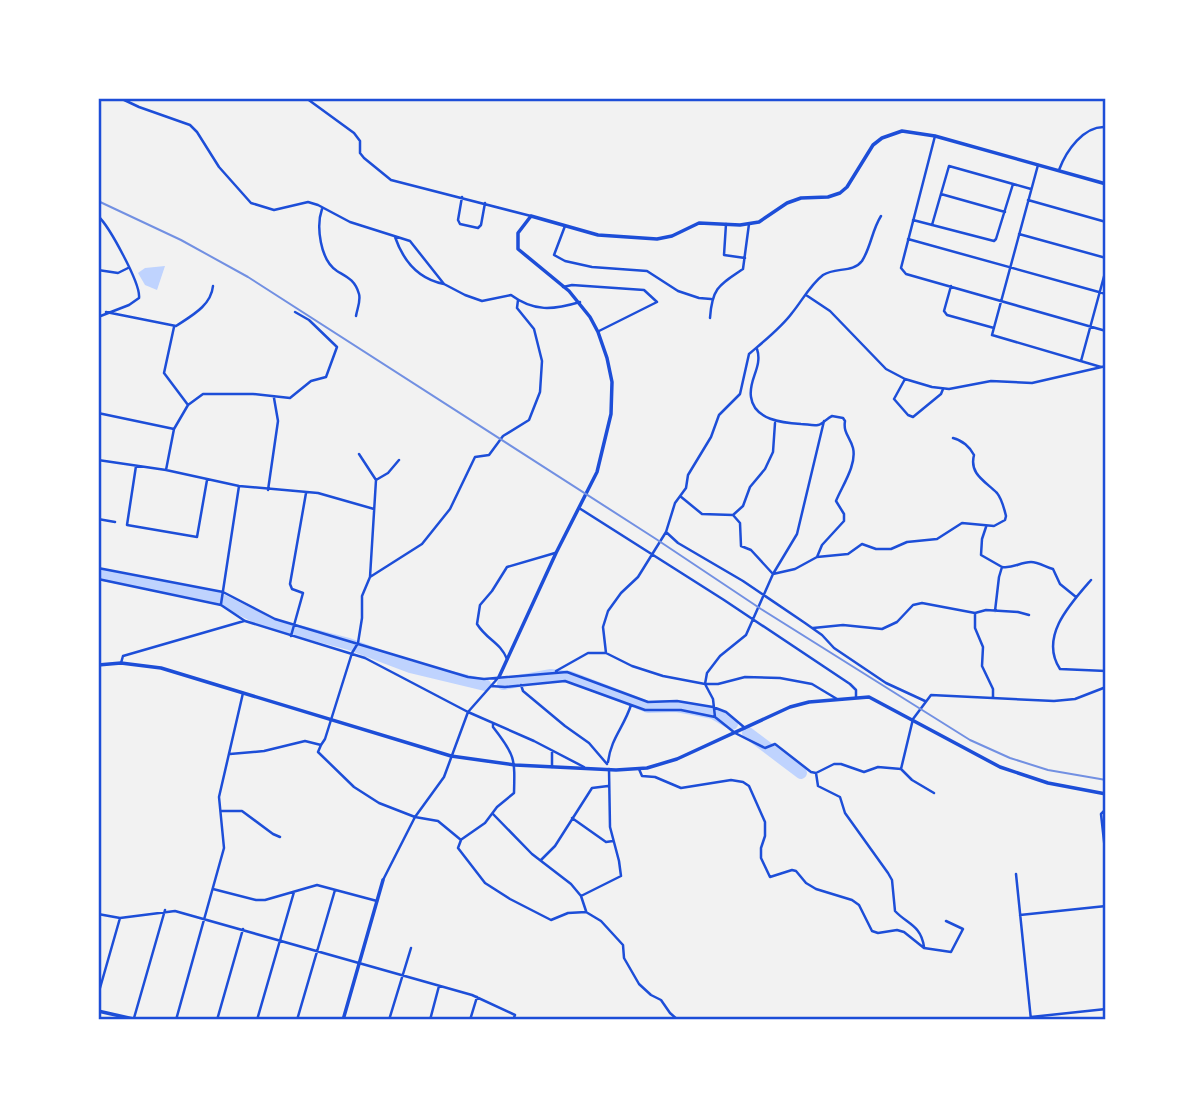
<svg xmlns="http://www.w3.org/2000/svg" width="1204" height="1118" viewBox="0 0 1204 1118" font-family="Ubuntu,sans-serif">
  <rect width="100%" height="100%" fill="#f2f2f2"/>
  <path fill="#bfd3fe" d="M165,266L157,290L145,285L138,273L145,268Z"/>
  <g fill="none" stroke-linecap="round" stroke-linejoin="round">
    <path stroke="#bfd3fe" stroke-width="12" d="M98,574L214,596L268,623L349,644L410,667L485,685
      M503,684L551,675L570,677L648,707L676,706L693,709L713,713L732,724
      M748,733L801,773"/>
    <path stroke="#1d4ed8" stroke-width="2.5" d="M306,98L354,133L360,141V153L364,158L391,180L531,216
      M98,100L120,98L139,107L190,125L197,132L219,167L251,203L274,210L308,202L318,205L350,222L410,241L444,284L465,295L482,301L511,295C534,312 553,310 580,302
      M935,136L901,268L906,274L1106,331
      M1038,165L992,335L1101,367
      M1059,170C1066,151 1084,125 1106,127
      M941,194L1005,212
      M462,197L458,220L460,224L478,228L481,225L485,203
      M1028,200L1106,222
      M322,209C316,226 320,260 337,271C347,277 355,280 359,294C361,301 357,309 356,316
      M98,216C109,226 141,284 139,298L129,305L98,317
      M913,220L994,241L996,239L1013,184
      M726,224L724,255L745,258
      M932,225L949,166L1031,189
      M565,226L554,255L565,261L592,267L647,271L678,291L699,298L711,299
      M1019,234L1106,258
      M395,237C403,260 418,279 444,284
      M908,239L1106,294
      M98,270L118,273L128,268
      M951,286L944,311L947,315L994,328
      M563,287L572,285L644,290L657,302L599,331
      M806,295L830,311L886,369L905,379L932,387L949,389L991,381L1032,383L1106,366
      M106,312L176,326C191,316 211,306 213,286
      M710,318C712,288 719,285 743,269L749,224
      M174,327L164,373L188,405
      M757,349C763,367 748,380 751,397C754,420 783,423 801,424C806,424 813,426 818,425C823,424 827,418 832,416L843,418L845,421C843,433 850,437 853,448C857,465 842,486 836,501L844,514V521L822,545L817,557
      M1081,361L1106,269
      M905,379L894,399L908,415L913,417L941,394L943,389
      M98,413L174,429
      M824,421L797,534L773,574L746,635L720,656L707,673L705,684L713,699L715,717L735,733L765,748L775,744L811,772L816,773L834,764H841L864,772L878,767L901,769L912,780L934,793
      M98,460L166,470L239,486L318,493L374,509
      M136,466L127,525L197,537L207,480
      M166,470L174,429L188,405L203,394H253L290,398L311,381L326,377L337,347L309,320L295,312
      M376,480L388,473L399,460
      M268,490L278,421L274,398
      M680,496L702,514L733,515L740,523L741,546L751,550L773,574
      M579,508L724,600L850,684L856,690V697
      M733,515L743,506L750,487L765,469L773,452L775,423
      M98,519L115,522
      M986,527L982,539L981,555L1002,567L999,577L995,611
      M666,532L678,543L743,581L805,623L822,635L834,648L886,683L925,701
      M1002,567C1013,569 1020,562 1031,562C1038,562 1046,567 1053,569L1060,584L1076,597
      M98,568L223,592L275,619L468,677L484,679L567,672L648,702L677,701L713,707L726,712L745,728
      M773,574L795,569L817,557L848,554L862,544L876,549H891L907,542L937,539L962,523L994,526L1005,520L1006,516C1004,508 1002,499 997,493C985,481 969,474 974,455C970,447 962,440 953,438
      M370,577L422,544L450,509L475,457L489,455L503,436L529,420L540,392L542,361L534,329L517,308L518,300
      M98,579L221,605L245,621L365,658L468,712L534,741L584,767
      M1091,580C1070,604 1039,637 1060,669L1106,671
      M221,604L239,486
      M975,614V628L983,647L982,666L993,689V697
      M813,628L843,625L882,629L897,622L913,605L922,603L975,613L986,610L1018,612L1029,615
      M291,636L303,593L292,589L290,584L306,493
      M606,653L603,627L608,611L621,593L638,577L666,532L675,503L686,488L688,475L711,437L719,415L740,394L749,354C763,342 781,328 792,313C802,301 810,285 823,275C835,267 853,273 862,261C871,247 872,230 881,216
      M507,659C500,642 487,640 477,624L480,605L492,591L507,567L555,553
      M121,663L123,656L244,621
      M556,671L588,653H606L632,666L663,676L705,684H718L745,677L780,678L812,684L837,699
      M521,685L523,691L565,726L589,743L607,764
      M491,686L505,687L565,681L645,710H681L715,717
      M321,745L318,752L354,787L379,803L415,817L438,821L461,840L458,848L485,883L510,899L551,920L568,913L586,912L601,921L623,945L624,958L639,984L651,995L661,1000L670,1013L678,1020
      M552,752V767
      M230,754L264,751L305,741L321,745L325,739L352,653L358,643L362,618V596L370,577L376,480L359,454
      M608,762C611,738 624,727 631,705
      M639,769L642,776L655,777L681,788L731,780L743,782L749,786L765,822V836L761,848V858L770,877L792,870L796,871L806,883L816,889L852,900L859,905L872,931L878,933L897,930L904,932L924,948L951,952L963,929L946,921
      M901,769L913,719L931,695L1054,701L1075,699L1106,687
      M816,773L818,786L840,797L845,813L888,873L892,880L895,911C907,924 921,925 924,947
      M1106,809L1101,814L1106,859
      M221,811H242L273,834L280,837
      M493,814L532,854L571,884L581,896L586,911
      M572,818L606,842L613,841
      M462,839L485,823L497,807L514,793C515,758 515,755 493,727V723
      M541,860L555,846L592,788L608,786
      M1016,874L1031,1020
      M383,880L415,817L444,777L468,712L498,678
      M213,889L256,900H265L317,885L377,901
      M581,896L621,876L619,861L610,827L609,769
      M98,914L120,918L175,911L472,995L515,1015L513,1020
      M1020,915L1106,906
      M98,995L120,918
      M1031,1017L1106,1009
      M134,1018L165,910
      M176,1020L224,848L219,797L243,693
      M217,1020L243,929
      M257,1020L294,892
      M297,1020L335,890
      M389,1020L411,948
      M430,1020L439,986
      M470,1020L477,997"/>
    <path stroke="#1d4ed8" stroke-width="3.5" d="M499,677L556,553L597,472L611,414L612,382L607,358L598,332L590,317L569,291L518,249V233L531,216L598,235L657,239L672,236L699,223L740,225L759,222L787,203L801,198L828,197L840,193L847,187L873,145L882,138L902,131L935,136L1106,184
      M98,1011L138,1020
      M343,1020L383,880"/>
    <path stroke="#1d4ed8" stroke-width="3.5" d="M98,665L121,663L161,668L451,756L515,765L616,770L647,768L677,759L790,707L809,702L869,697L1000,767L1048,783L1106,794"/>
    <path stroke="#7290e2" stroke-width="2" d="M98,201L181,240L248,277L656,539L761,609L970,740L1010,758L1048,770L1106,780"/>
  </g>
  <rect width="1204" height="1118" fill="none" stroke="#ffffff" stroke-width="200"/>
  <rect x="100" y="100" width="1004" height="918" fill="none" stroke="#1d4ed8" stroke-width="2.5"/>
</svg>
